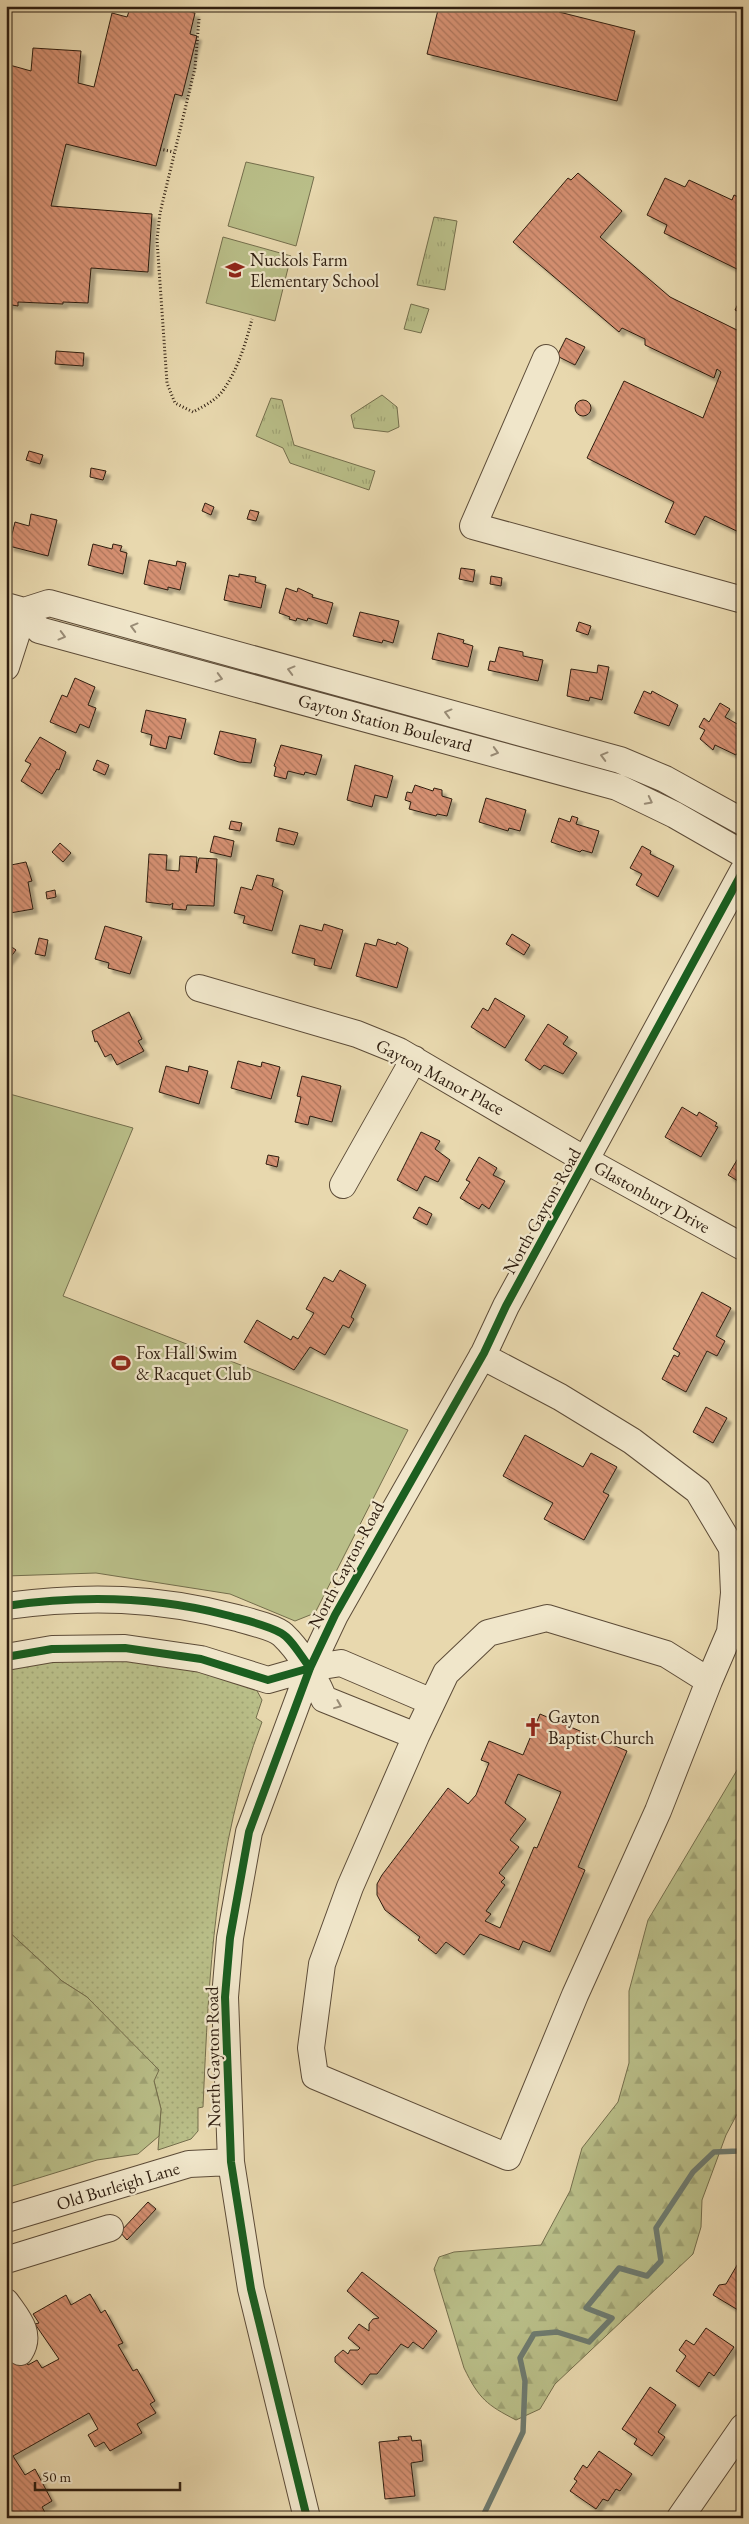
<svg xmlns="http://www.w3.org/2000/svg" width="749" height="2524" viewBox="0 0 749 2524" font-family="'EB Garamond',serif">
  <defs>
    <pattern id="grass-dots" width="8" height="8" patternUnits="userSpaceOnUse" patternTransform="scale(1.25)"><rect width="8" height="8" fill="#b9be88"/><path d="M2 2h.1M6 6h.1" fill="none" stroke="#9fa374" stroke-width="1.8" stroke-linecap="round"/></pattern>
    <pattern id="forest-firs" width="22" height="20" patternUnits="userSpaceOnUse" patternTransform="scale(1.25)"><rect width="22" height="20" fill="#b9be88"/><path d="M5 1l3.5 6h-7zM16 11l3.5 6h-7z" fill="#9fa374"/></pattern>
    <pattern id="park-tufts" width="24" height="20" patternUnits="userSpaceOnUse" patternTransform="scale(1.25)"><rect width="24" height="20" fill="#b9be88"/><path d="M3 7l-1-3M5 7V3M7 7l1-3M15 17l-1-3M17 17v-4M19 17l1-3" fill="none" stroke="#9fa374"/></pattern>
    <pattern id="building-back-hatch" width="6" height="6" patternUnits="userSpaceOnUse" patternTransform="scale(1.25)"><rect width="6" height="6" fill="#d59072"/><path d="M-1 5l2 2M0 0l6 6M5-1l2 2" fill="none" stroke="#ad755c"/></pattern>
    <filter id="shadow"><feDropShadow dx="4.5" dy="4.5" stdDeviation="1" flood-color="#0004"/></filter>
  </defs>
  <rect width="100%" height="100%" fill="#e8d8ae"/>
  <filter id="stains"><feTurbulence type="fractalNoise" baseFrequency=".004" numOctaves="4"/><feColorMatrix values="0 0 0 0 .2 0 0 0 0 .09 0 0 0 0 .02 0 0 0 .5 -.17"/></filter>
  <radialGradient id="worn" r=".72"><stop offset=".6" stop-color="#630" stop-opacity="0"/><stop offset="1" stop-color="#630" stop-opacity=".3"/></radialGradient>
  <path fill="url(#grass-dots)" stroke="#746e4c" d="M138,1655L198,1667L256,1689L262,1700L256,1718L262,1722C214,1847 209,1974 203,2107L198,2108V2131L191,2139L158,2150L161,2109L154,2081L87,1997L62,1981L6,1929V1665Z"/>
  <path fill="url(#forest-firs)" stroke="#746e4c" d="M743,1760V2103L726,2135L702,2200L701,2227L693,2254L555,2384L540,2409L516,2420C487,2405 479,2399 464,2368L434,2269L439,2257L454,2252L541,2245L570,2191L582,2148L618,2102L629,2063V1991L648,1920Z
    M6,1929L62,1981L87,1997L159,2070L154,2081L161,2109L159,2136L138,2154L97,2160L6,2188Z"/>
  <path fill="url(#park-tufts)" stroke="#746e4c" d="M434,217L457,221L445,290L417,285Z
    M411,304L429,309L421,333L404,329Z
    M382,395L397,407L399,427L388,432L354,428L351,415Z
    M271,398L282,400L294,445L375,471L369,490L290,463L283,448L256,436Z"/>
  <path fill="#b9be88" stroke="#746e4c" d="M246,162L314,177L296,246L228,226Z
    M223,237L291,256L275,321L206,303Z
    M6,1093L133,1128L63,1296L408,1430L315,1613L295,1621L230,1594L96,1573L6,1576Z"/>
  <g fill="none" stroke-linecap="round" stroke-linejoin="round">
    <path stroke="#6e7b70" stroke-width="5.5" d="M482,2518L523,2432L525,2381L520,2358L534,2334L557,2332L589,2342L612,2318L586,2308L619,2268L647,2276L661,2261L656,2228L693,2172L714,2152L739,2151L743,2136"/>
  </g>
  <path fill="url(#building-back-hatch)" stroke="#2f1e10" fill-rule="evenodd" filter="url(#shadow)" d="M131,6H167L195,13L190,34L197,36L182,96L175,94L156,166L66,144L51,206L152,214L148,272L91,268L88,303L63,302V304L18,302V306L6,304V64L31,71L33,48L81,51L78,83L94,87L112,13L127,17Z
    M439,6H561L559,12L635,31L617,101L427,54Z
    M578,173L622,211L600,237L670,297L743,333V534L705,516L695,535L665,522L674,502L587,458L624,381L703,418L721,372L717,369L714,378L645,345V339L622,328L619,332L513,242L568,178L571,180Z
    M665,178L685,187L689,180L732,200L734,195L743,199V272L664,233L667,225L647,215Z
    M743,294V314L735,310Z
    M566,338L585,347L575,365L557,356Z
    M56,351L84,353L83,366L55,364Z
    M575 408a8 8 0 1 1 16 0a8 8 0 1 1-16 0Z
    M29,451L43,455L40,464L26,460Z
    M91,468L106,471L103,480L90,477Z
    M205,503L214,507L211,515L202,511Z
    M250,510L259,512L256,521L247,519Z
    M31,514L57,520L48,556L9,546L15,522L29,526Z
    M93,544L112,549L113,544L122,546L120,551L127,553L123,574L88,565Z
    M149,560L176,566L177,561L186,563L180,590L168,587V590L144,584Z
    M461,568L475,570L473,582L459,579Z
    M239,574L256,577L255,582L266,585L261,608L224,600L229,575L239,577Z
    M491,576L502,578L501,586L490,584Z
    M286,588L297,592L298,588L313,595L312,597L333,603L327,624L308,618L307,621L297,618L296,621L289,619L290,617L279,613Z
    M360,612L399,621L393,643L383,640L382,643L353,636Z
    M579,622L591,626L588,635L576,631Z
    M438,633L464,640L463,643L473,646L468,667L432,659Z
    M499,647L523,652V656L543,660L538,681L488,670L490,661L495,662Z
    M598,665L609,667L602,700L590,697L589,701L567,696L571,669L597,673Z
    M75,678L95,687L88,705L96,708L89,728L80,724L76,733L50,722L62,695L67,697Z
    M644,691L651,694L652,691L678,705L669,726L634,713Z
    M720,703L730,709L725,717L739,725L737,729L743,733V744L736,755L715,745L713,750L700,739L705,730L699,727L704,718L709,722Z
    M146,710L186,719L181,739L169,736L166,749L150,745L152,735L141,732Z
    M220,731L256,739L251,763L239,762L214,754Z
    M40,737L66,752L59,770L57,769L42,794L21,781L31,764L25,761Z
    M281,745L322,755L316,775L305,772L304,775L288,771L286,779L274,776L276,767L274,766Z
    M97,760L109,765L105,775L93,770Z
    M355,765L393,776L387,798L375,795L372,807L347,800Z
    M415,785L433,791L434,788L442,790V796L452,799L447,816L437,814L436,816L409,809L411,802L405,800L407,792L412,793Z
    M486,798L526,810L520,831L509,828L508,831L479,822Z
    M572,816L578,818L576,824L599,831L592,853L582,850L580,852L551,842L559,818L570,822Z
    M231,821L242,823L240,831L229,829Z
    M279,828L298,833L294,845L276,841Z
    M214,836L234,841L231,857L210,852Z
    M60,843L71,853L63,862L52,852Z
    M642,846L651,851L650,854L674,866L658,897L636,885L642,874L630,868Z
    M149,854L167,855L166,870L179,871L180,856L197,857L196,873L199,858L217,859L214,906L187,905L186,910L172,909L173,903L170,905L146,902Z
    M26,862L32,881L28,882L33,909L10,913L6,894V866Z
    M257,875L274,879L272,886L283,891L272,931L243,923L245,916L234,913L241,887L252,890Z
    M55,890L56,897L47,899L46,892Z
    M324,924L343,930L331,969L314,965L315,959L292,953L300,925L322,931Z
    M105,926L142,937L130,974L108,968L109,963L95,959Z
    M512,934L530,945L524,955L506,944Z
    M39,938L48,940L45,956L35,954Z
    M378,939L396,945L397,942L408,948L397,988L356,976L365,943L376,946Z
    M6,943L16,950L6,963Z
    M495,998L525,1016L505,1048L471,1027L483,1008L488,1011Z
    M129,1012L142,1039L138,1041L144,1051L117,1065L111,1054L105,1057L97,1041L95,1042L92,1031Z
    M548,1024L568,1037L563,1044L577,1053L563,1074L544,1065L540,1070L525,1060Z
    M238,1061L261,1067L262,1062L280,1067L271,1099L231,1088Z
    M166,1066L188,1072L189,1066L208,1071L199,1104L159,1092Z
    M302,1076L341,1086L332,1122L310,1116L308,1125L295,1122L301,1097L297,1096Z
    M682,1107L697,1116L699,1112L717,1123L715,1126L718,1127L701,1157L665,1137Z
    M421,1132L440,1141L435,1149L450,1160L438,1182L425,1176L417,1191L397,1180Z
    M743,1150V1184L728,1175Z
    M268,1155L279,1157L277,1167L266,1164Z
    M479,1157L497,1168L493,1175L505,1181L489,1209L482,1204L479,1209L460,1198L470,1182L466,1180Z
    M419,1207L432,1214L427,1225L413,1218Z
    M340,1270L366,1285L351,1317L354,1319L349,1328L343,1325L325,1355L310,1347L294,1370L244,1342L257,1320L291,1340L293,1336L298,1339L314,1313L306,1309L324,1277L333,1282Z
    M702,1292L731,1308L716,1336L725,1341L717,1356L707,1351L686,1392L662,1379L674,1355L678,1357L680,1353L673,1349Z
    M706,1407L727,1418L713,1443L693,1432Z
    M525,1435L583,1467L591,1453L617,1467L603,1492L609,1495L584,1540L544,1519L553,1503L503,1476Z
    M540,1714L627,1751L578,1867L585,1870L550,1952L523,1941L519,1950L480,1934L464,1955L446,1942L436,1954L418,1940L420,1937L385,1910L377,1895V1884L382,1875L448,1788L468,1804L476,1795L489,1763L481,1760L489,1741L523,1755ZM518,1774L561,1792L537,1848L534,1847L500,1928L485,1921L491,1914L486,1911L505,1885L501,1882L505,1878L499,1873L519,1847L510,1840L526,1819L505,1803Z
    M148,2202L156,2209L127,2240L120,2232Z
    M743,2255V2313L713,2295L719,2285L726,2284Z
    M362,2272L437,2331L423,2349L413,2342L408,2348L401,2344L377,2374H370L362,2385L335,2362V2357L343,2350L348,2354L350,2350H358L360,2348L348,2338L359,2324L369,2331V2324L373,2319L379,2318L347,2291Z
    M90,2294L101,2313L105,2310L123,2343L118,2345L133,2371L137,2369L155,2401L150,2404L156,2413L137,2424L142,2433L110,2451L104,2442L95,2447L88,2435L98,2429L89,2413L13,2456L25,2475L35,2469L52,2501L42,2507L48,2518H6V2337L11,2334L28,2365L37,2360L42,2368L59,2359L35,2324L39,2323L33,2314L66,2295L71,2305Z
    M706,2328L734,2347L714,2376L709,2372L699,2387L676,2371L686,2356L679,2350L686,2340L694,2345Z
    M650,2387L676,2405L658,2432L665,2437L652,2456L634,2444L637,2439L622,2429Z
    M411,2436L412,2441L421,2440L423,2461L411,2463L415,2496L385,2499L379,2442L399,2440L398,2437Z
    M599,2451L632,2474L620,2491L616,2489L608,2501L603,2499L596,2509L570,2491L577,2481L574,2479L583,2465L587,2468Z"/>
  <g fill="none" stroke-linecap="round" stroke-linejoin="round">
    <g stroke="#5d4c38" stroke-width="28">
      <path id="minor" d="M546,358L473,526L743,600
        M6,606L24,611L49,603L620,760L665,779L743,822
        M24,611L39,630L617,787L675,815L743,854
        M6,667L24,611
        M199,988L357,1034L399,1051L587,1161L743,1247
        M343,1185L414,1059
        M482,1356L560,1397L632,1441L698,1491L732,1548L734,1593L730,1632L709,1681
        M6,1606C88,1595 157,1597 237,1618C248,1621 276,1628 283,1635C302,1653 314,1676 324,1699L416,1736
        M547,1618L666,1654L709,1681L658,1811L575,1995L508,2157L315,2076L311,2048L322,1964L350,1887L416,1736L446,1673L488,1633Z
        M6,1657L52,1649L125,1648L201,1659L268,1680L310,1668L341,1663L432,1702
        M6,2219L189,2164L231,2162
        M6,2260L110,2228
        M6,2302C17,2318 32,2333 20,2352
        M307,2518L251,2289L231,2162L225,1997L230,1938L249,1832L310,1668L335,1615L484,1353L506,1306L743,871
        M680,2518L743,2427"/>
    </g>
    <path stroke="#2f1e10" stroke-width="3" stroke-dasharray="1 2.5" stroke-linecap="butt" d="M199,19L195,68L160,213L157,240L167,383L175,403L193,412C204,406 217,400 224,389C238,369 246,342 252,319
      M160,149L174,152"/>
    <use href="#minor" stroke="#f0e6ca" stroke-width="26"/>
    <g stroke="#f0e6ca" stroke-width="11">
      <path id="cycleway" d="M6,1606C81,1595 153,1596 226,1615C244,1620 265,1624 281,1633C292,1639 302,1658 310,1668L268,1680L201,1659L125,1648L52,1649L6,1657
        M307,2518L251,2289L231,2162L225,1997L230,1938L249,1832L310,1668L335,1615L484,1353L506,1306L743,871"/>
    </g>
    <use href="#cycleway" stroke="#1b5e20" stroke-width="8"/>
  </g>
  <defs><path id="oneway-chevron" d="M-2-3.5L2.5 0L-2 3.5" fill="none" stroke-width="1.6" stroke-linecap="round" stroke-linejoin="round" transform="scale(1.25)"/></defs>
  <g stroke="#998c76">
    <use href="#oneway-chevron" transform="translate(134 627) rotate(-165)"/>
    <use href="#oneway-chevron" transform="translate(62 636) rotate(15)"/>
    <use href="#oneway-chevron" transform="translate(291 670) rotate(-165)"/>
    <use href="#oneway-chevron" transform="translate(219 678) rotate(15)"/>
    <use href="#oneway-chevron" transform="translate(448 713) rotate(-165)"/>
    <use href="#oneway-chevron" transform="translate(495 752) rotate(16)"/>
    <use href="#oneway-chevron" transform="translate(604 756) rotate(-165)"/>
    <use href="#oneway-chevron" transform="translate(649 801) rotate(27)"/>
    <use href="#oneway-chevron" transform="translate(338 1705) rotate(22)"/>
  </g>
  <defs>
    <g id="school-bare" transform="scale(1.5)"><path d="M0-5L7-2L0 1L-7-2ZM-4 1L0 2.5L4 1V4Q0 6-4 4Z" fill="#8f2418" stroke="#f0e6ca" stroke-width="2.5" paint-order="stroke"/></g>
    <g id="stadium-bare" transform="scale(1.5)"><path d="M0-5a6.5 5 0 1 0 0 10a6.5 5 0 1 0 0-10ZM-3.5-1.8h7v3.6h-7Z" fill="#8f2418" stroke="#f0e6ca" stroke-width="2.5" paint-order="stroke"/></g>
    <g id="church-bare" transform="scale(1.5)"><path d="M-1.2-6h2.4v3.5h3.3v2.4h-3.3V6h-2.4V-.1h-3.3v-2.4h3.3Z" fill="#8f2418" stroke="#f0e6ca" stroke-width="2.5" paint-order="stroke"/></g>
  </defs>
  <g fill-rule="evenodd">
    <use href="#school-bare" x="235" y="270"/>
    <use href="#stadium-bare" x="121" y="1363"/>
    <use href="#church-bare" x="533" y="1727"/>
  </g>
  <g text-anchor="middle" stroke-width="4.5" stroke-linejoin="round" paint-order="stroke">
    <g font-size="18" fill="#2f1e10" stroke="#f0e6ca" text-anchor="start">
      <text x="250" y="266">Nuckols Farm<tspan x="250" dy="21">Elementary School</tspan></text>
      <text x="136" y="1359">Fox Hall Swim<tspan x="136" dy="21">&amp; Racquet Club</tspan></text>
      <text x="548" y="1723">Gayton<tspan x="548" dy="21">Baptist Church</tspan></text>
    </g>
    <g font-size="18" fill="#2f1e10" stroke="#f0e6ca">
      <text transform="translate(385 723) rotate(15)" y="6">Gayton Station Boulevard</text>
      <text transform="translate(440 1077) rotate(28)" y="6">Gayton Manor Place</text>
      <text transform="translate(652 1197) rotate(29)" y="6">Glastonbury Drive</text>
      <text transform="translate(542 1211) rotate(-61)" y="6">North Gayton Road</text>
      <text transform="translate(346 1565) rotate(-62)" y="6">North Gayton Road</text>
      <text transform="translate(213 2057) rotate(-91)" y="6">North Gayton Road</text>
      <text transform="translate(118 2186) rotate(-17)" y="6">Old Burleigh Lane</text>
    </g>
  </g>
  <rect width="749" height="2524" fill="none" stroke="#e8d8ae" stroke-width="25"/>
  <rect x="8" y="8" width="734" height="2509" fill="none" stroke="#2f1e10" stroke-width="2.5"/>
  <rect x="12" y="12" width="724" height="2499" fill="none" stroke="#2f1e10"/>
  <path d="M35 2482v8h145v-8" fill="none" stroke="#2f1e10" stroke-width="2.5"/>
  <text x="42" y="2482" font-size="15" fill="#2f1e10" stroke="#f0e6ca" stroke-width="4" paint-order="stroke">50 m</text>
  <rect width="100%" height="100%" filter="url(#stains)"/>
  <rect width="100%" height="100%" fill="url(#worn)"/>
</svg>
